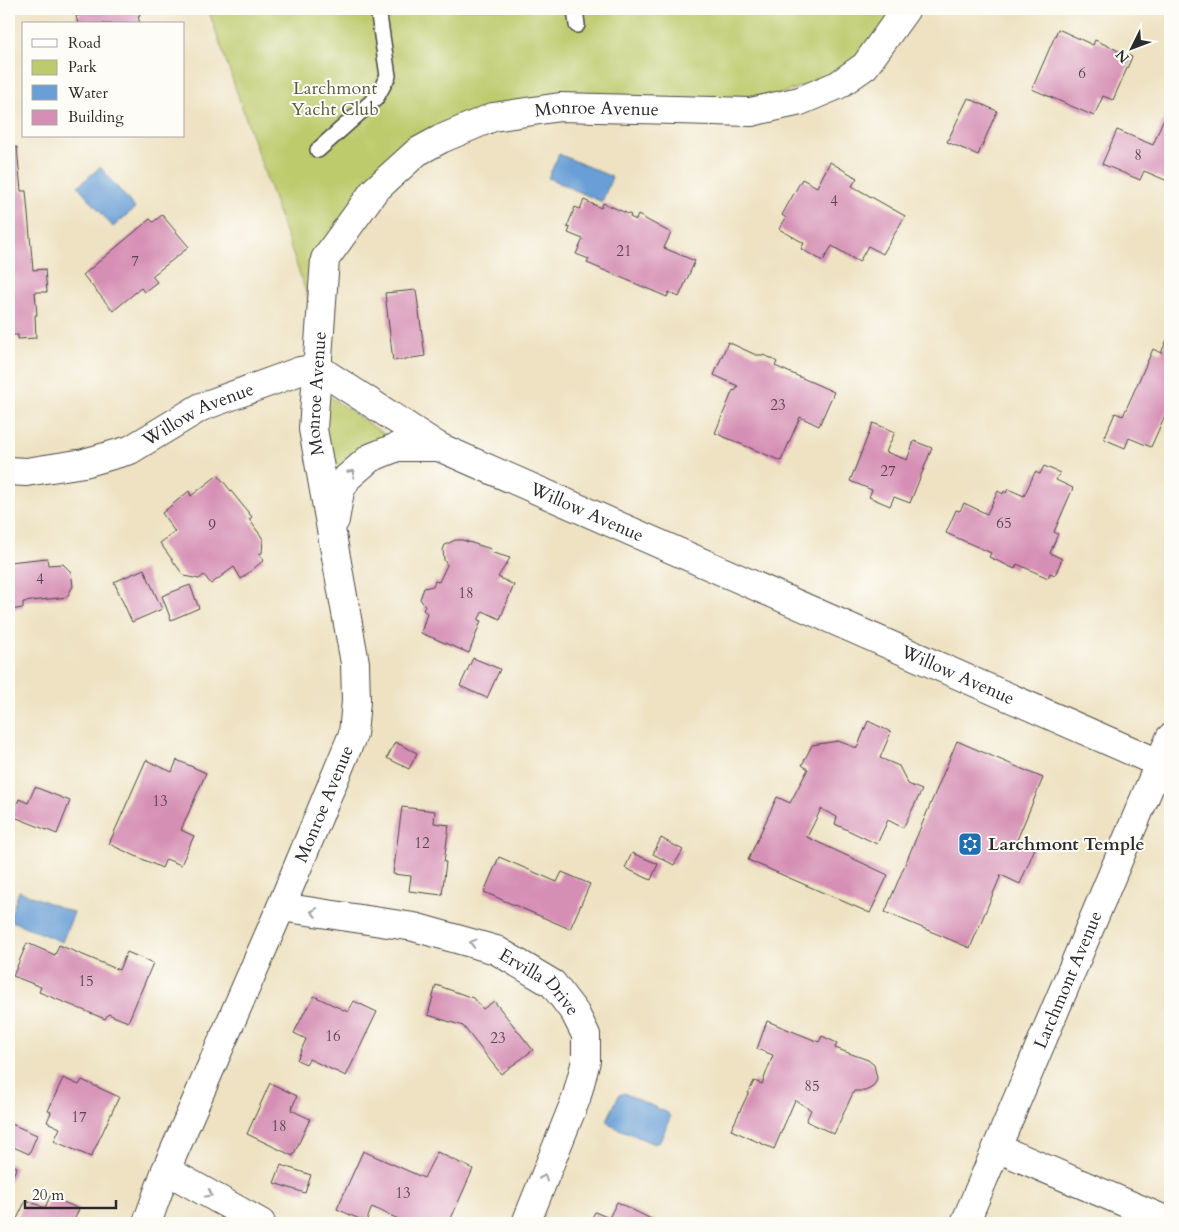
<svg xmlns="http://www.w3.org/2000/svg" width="1179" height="1232" viewBox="0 0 1179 1232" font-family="Cardo,serif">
  <rect width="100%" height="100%" fill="#fdfcf7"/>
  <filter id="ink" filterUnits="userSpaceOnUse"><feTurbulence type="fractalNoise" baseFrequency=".02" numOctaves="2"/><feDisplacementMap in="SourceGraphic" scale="10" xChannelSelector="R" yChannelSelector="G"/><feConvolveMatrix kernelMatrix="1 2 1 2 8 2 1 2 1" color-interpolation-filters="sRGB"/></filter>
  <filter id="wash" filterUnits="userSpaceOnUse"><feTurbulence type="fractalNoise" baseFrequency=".0096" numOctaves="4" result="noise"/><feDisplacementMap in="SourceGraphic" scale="20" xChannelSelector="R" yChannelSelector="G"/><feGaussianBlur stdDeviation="1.12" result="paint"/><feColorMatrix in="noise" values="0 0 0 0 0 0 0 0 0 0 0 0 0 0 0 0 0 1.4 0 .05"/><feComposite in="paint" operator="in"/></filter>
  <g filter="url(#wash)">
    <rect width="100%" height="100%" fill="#eee2c2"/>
    <path fill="#bdcb6d" stroke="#747b4c" d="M208,9H901L862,64L748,106L576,102L419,145L322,254L317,324Z
      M324,393L390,438L337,484L325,435Z"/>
    <path fill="#699fd6" stroke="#4a6580" d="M559,154L612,177L602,202L548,178Z
      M100,167L135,208L113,227L78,186Z
      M19,891L74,913L62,942L9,920Z
      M624,1093L668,1113L670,1118L660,1142L654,1144L610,1125L607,1120L619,1095Z"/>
    <g id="blocks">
      <path fill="#d58eb4" d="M78,9H138L140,15L138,16L140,24H78L76,16L80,15Z
        M1058,29L1093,45L1095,40L1132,57L1113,100L1103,96L1094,116L1032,89Z
        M968,98L997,111L978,155L947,142Z
        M1163,120L1170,123V182L1144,171L1140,180L1102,164L1117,130L1153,145Z
        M17,147L21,191H26L33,270L45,269L47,292H35L37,315H35L36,338L18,339V335H9V148Z
        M830,162L857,178L852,186L905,216L883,254L868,246L859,262L832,246L823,261L801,249L804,243L779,229L786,218L782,215L802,179L817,187Z
        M584,200L601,208L603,203L631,215L630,217L636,220L638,215L671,233L664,248L695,261L679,297L669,292L667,297L587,263L589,259L576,254L583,239L568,233L570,228L567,227L575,207L580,209Z
        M162,215L189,247L152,276L157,282L144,292L141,288L113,311L83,275L150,219L153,222Z
        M416,290L425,356L393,361L385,293Z
        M1170,333V404L1151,447L1129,438L1125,448L1104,439L1115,413L1123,416L1153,349L1161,353Z
        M728,342L756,355H763L771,358L777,362L775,366L834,392L819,426L800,417L781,461L715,433L733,390L735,391L738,386L714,375Z
        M873,423L895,432L886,452L907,460L914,441L932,448L910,503L894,497L890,506L869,497L872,490L850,481Z
        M1044,466L1060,473L1056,480L1073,488L1054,532L1058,534L1050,553L1062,559L1055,575L1050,573L1048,578L1017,564L1015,569L989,557L991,553L946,533L956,510L960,511L964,503L987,514L998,491L1003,494L1004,491L1006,493L1008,489L1024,496L1035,472L1040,474Z
        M218,475L252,517L249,519L263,539L262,553L259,554L264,560L241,579L234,567L211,584L204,575L199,579L184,576L160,543L175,532L162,513L189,491L191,496Z
        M455,540H462L491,549L490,552L510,558L498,577L514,585L500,619L483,611L478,620L481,621L469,653L421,633L427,613L423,610L425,606L420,599L424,588L433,586L435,581L439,582L447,565L444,560L443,550L445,545Z
        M47,558L48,565L63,564L71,572L73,586L67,597L23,602V608L9,610V562Z
        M144,569L162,609L132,622L114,582Z
        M190,585L199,608L171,620L162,596Z
        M473,658L500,669L487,698L460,686Z
        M868,721L891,732L880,758L899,766L908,784L922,790L903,828L888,820L877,844L835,824L837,817L821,809L807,837L888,875L870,913L748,860L777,797L790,803L808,769L802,765L812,745L838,741L857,748Z
        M957,741L1043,778L1017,840L1035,848L1020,884L1001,875L970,948L885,912Z
        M395,742L417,753L409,769L387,758Z
        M146,760L172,772L177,760L206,773L181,830L194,836L181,865L166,859L162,868L109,844Z
        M35,787L70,801L57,834L12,816L19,799L28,803Z
        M402,807L435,811L434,823L449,825L444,862H446L442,895L409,891L411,876L393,874Z
        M661,838L683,850L674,865L653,854Z
        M632,853L658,864L651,880L625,868Z
        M499,857L557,882L562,872L590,884L570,929L484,892Z
        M27,943L55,955L59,945L119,970L127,952L153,963L128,1022L108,1014L105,1019L39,992L41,987L13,976Z
        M436,985L473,998L483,1009L494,1001L533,1050L501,1074L463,1026L428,1015Z
        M314,996L348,1012L354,1001L377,1012L346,1076L309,1059L306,1064L297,1060L306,1039L294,1033L307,1007L308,1008Z
        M767,1021L819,1042L822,1036L837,1043L835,1048L868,1060L874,1065L877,1078L876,1082L871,1088L865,1091H854L834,1134L806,1121L811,1110L795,1100L774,1149L731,1130L754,1081L762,1084L773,1055L757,1049Z
        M63,1078L79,1085L82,1080L119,1097L91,1157L54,1141L60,1128L47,1122L51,1112L48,1111Z
        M270,1083L297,1096L291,1110L310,1119L293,1156L247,1134Z
        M9,1123L37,1135L29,1154L9,1145Z
        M363,1151L424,1178L437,1152L473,1169L449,1223H407L372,1207L366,1222L337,1209Z
        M9,1163L17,1167L9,1183Z
        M281,1165L311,1175L305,1193L274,1183Z
        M50,1196L79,1209L73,1223H15L26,1200L45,1208Z
        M617,1202L657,1222L656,1223H589L595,1212L609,1218Z"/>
    </g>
  </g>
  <g filter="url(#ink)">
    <use href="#blocks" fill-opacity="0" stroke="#484642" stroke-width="1"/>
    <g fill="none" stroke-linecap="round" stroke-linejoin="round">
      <g stroke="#484642" stroke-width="18">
        <path id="service" d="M575,9L577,25
          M318,150L376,98L388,76L378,9"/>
      </g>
      <g stroke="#484642" stroke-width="30">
        <g id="minor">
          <path id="s1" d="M9,471L26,472L84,463L130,450L201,407L300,371L317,368L439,447L1170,768"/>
          <path d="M335,520L340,491L347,478L370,458L397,447H439"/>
          <path id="s2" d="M281,907L414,927L496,950L553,984L575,1013L586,1035V1061L576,1099L526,1223"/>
          <path d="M997,1148L1170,1222"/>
          <path d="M166,1170L261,1223"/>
          <path id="s3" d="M147,1223L166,1170L281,907L353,734L356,701L355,663L313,429L325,259L374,191L417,152L441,139L493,117L560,107L751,112L800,101L838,85L865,66L906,9"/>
        </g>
      </g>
      <g stroke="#484642" stroke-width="30">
        <g id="tertiary">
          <path id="s4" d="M965,1223L1170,738"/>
        </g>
      </g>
      <use href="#service" stroke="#fff" stroke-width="15"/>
      <use href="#minor" stroke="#fff" stroke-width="28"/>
      <use href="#tertiary" stroke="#fff" stroke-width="28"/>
    </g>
    <defs><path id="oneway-chevron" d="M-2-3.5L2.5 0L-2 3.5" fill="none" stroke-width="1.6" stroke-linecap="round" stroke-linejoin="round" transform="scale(1.25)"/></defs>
    <g stroke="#a0a0a0">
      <use href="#oneway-chevron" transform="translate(352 473) rotate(-45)"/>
      <use href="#oneway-chevron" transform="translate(314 912) rotate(-171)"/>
      <use href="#oneway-chevron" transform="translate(473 943) rotate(-165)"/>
      <use href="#oneway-chevron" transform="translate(544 1178) rotate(-68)"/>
      <use href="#oneway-chevron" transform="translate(209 1194) rotate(29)"/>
    </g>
  </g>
  <defs>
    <g id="synagogue-square" transform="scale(1.25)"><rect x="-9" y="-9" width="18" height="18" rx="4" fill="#1f6fb2" stroke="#fdfcf7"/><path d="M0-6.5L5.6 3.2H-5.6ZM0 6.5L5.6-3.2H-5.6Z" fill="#fff"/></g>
  </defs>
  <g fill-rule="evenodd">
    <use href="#synagogue-square" x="970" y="844"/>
  </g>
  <g text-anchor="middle" stroke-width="4" stroke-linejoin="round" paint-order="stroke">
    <g font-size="15" fill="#56444d">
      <text x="1082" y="78">6</text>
      <text x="1138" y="160">8</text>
      <text x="834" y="206">4</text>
      <text x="624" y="256">21</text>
      <text x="135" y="266">7</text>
      <text x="778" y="410">23</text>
      <text x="888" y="476">27</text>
      <text x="1004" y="528">65</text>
      <text x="212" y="530">9</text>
      <text x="40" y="584">4</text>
      <text x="466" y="598">18</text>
      <text x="160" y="806">13</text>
      <text x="422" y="848">12</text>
      <text x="86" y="986">15</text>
      <text x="333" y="1041">16</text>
      <text x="498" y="1043">23</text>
      <text x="812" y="1091">85</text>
      <text x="79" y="1122">17</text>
      <text x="279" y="1131">18</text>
      <text x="403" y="1198">13</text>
    </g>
    <g font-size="18" fill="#575b3f" stroke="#fdfcf7">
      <text x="335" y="94">Larchmont<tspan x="335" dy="21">Yacht Club</tspan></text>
    </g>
    <g font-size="18" fill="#2b2b2b" stroke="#fdfcf7">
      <text dy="6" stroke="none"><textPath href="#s3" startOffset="1340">Monroe Avenue</textPath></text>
      <text dy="6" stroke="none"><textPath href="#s3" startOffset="875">Monroe Avenue</textPath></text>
      <text dy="6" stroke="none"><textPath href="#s1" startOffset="201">Willow Avenue</textPath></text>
      <text dy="6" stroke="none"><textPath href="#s1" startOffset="636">Willow Avenue</textPath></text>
      <text dy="6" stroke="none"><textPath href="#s1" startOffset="1041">Willow Avenue</textPath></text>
      <text dy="6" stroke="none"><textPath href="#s3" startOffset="455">Monroe Avenue</textPath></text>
      <text dy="6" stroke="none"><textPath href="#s4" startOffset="264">Larchmont Avenue</textPath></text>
      <text dy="6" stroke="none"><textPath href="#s2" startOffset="274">Ervilla Drive</textPath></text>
    </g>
    <g font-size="18" font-weight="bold" fill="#2b2b2b" stroke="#fdfcf7" text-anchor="start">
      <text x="988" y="850">Larchmont Temple</text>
    </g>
  </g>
  <rect width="1179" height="1232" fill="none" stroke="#fdfcf7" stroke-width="30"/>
  <rect x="22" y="22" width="162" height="115" fill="#fdfcf7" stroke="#a9a8a5"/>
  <rect x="32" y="39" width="25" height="8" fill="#ffffff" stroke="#a9a8a5"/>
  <text x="68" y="48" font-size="15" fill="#2b2b2b">Road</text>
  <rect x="32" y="60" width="25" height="15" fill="#bdcb6d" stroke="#a9a8a5"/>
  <text x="68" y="72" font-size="15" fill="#2b2b2b">Park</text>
  <rect x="32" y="85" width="25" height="15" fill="#699fd6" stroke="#a9a8a5"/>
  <text x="68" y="98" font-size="15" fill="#2b2b2b">Water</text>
  <rect x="32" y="110" width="25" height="15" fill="#d58eb4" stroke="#a9a8a5"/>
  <text x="68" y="122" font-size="15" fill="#2b2b2b">Building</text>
  <g transform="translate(1132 48) rotate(228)" stroke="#fdfcf7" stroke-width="4" paint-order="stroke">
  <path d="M0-4L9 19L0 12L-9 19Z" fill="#2b2b2b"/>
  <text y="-8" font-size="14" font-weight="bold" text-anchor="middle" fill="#2b2b2b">N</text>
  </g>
  <path d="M25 1200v8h91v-8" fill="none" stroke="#2b2b2b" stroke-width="2.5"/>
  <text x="32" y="1200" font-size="15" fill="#2b2b2b" stroke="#fdfcf7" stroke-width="4" paint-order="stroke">20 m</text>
</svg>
